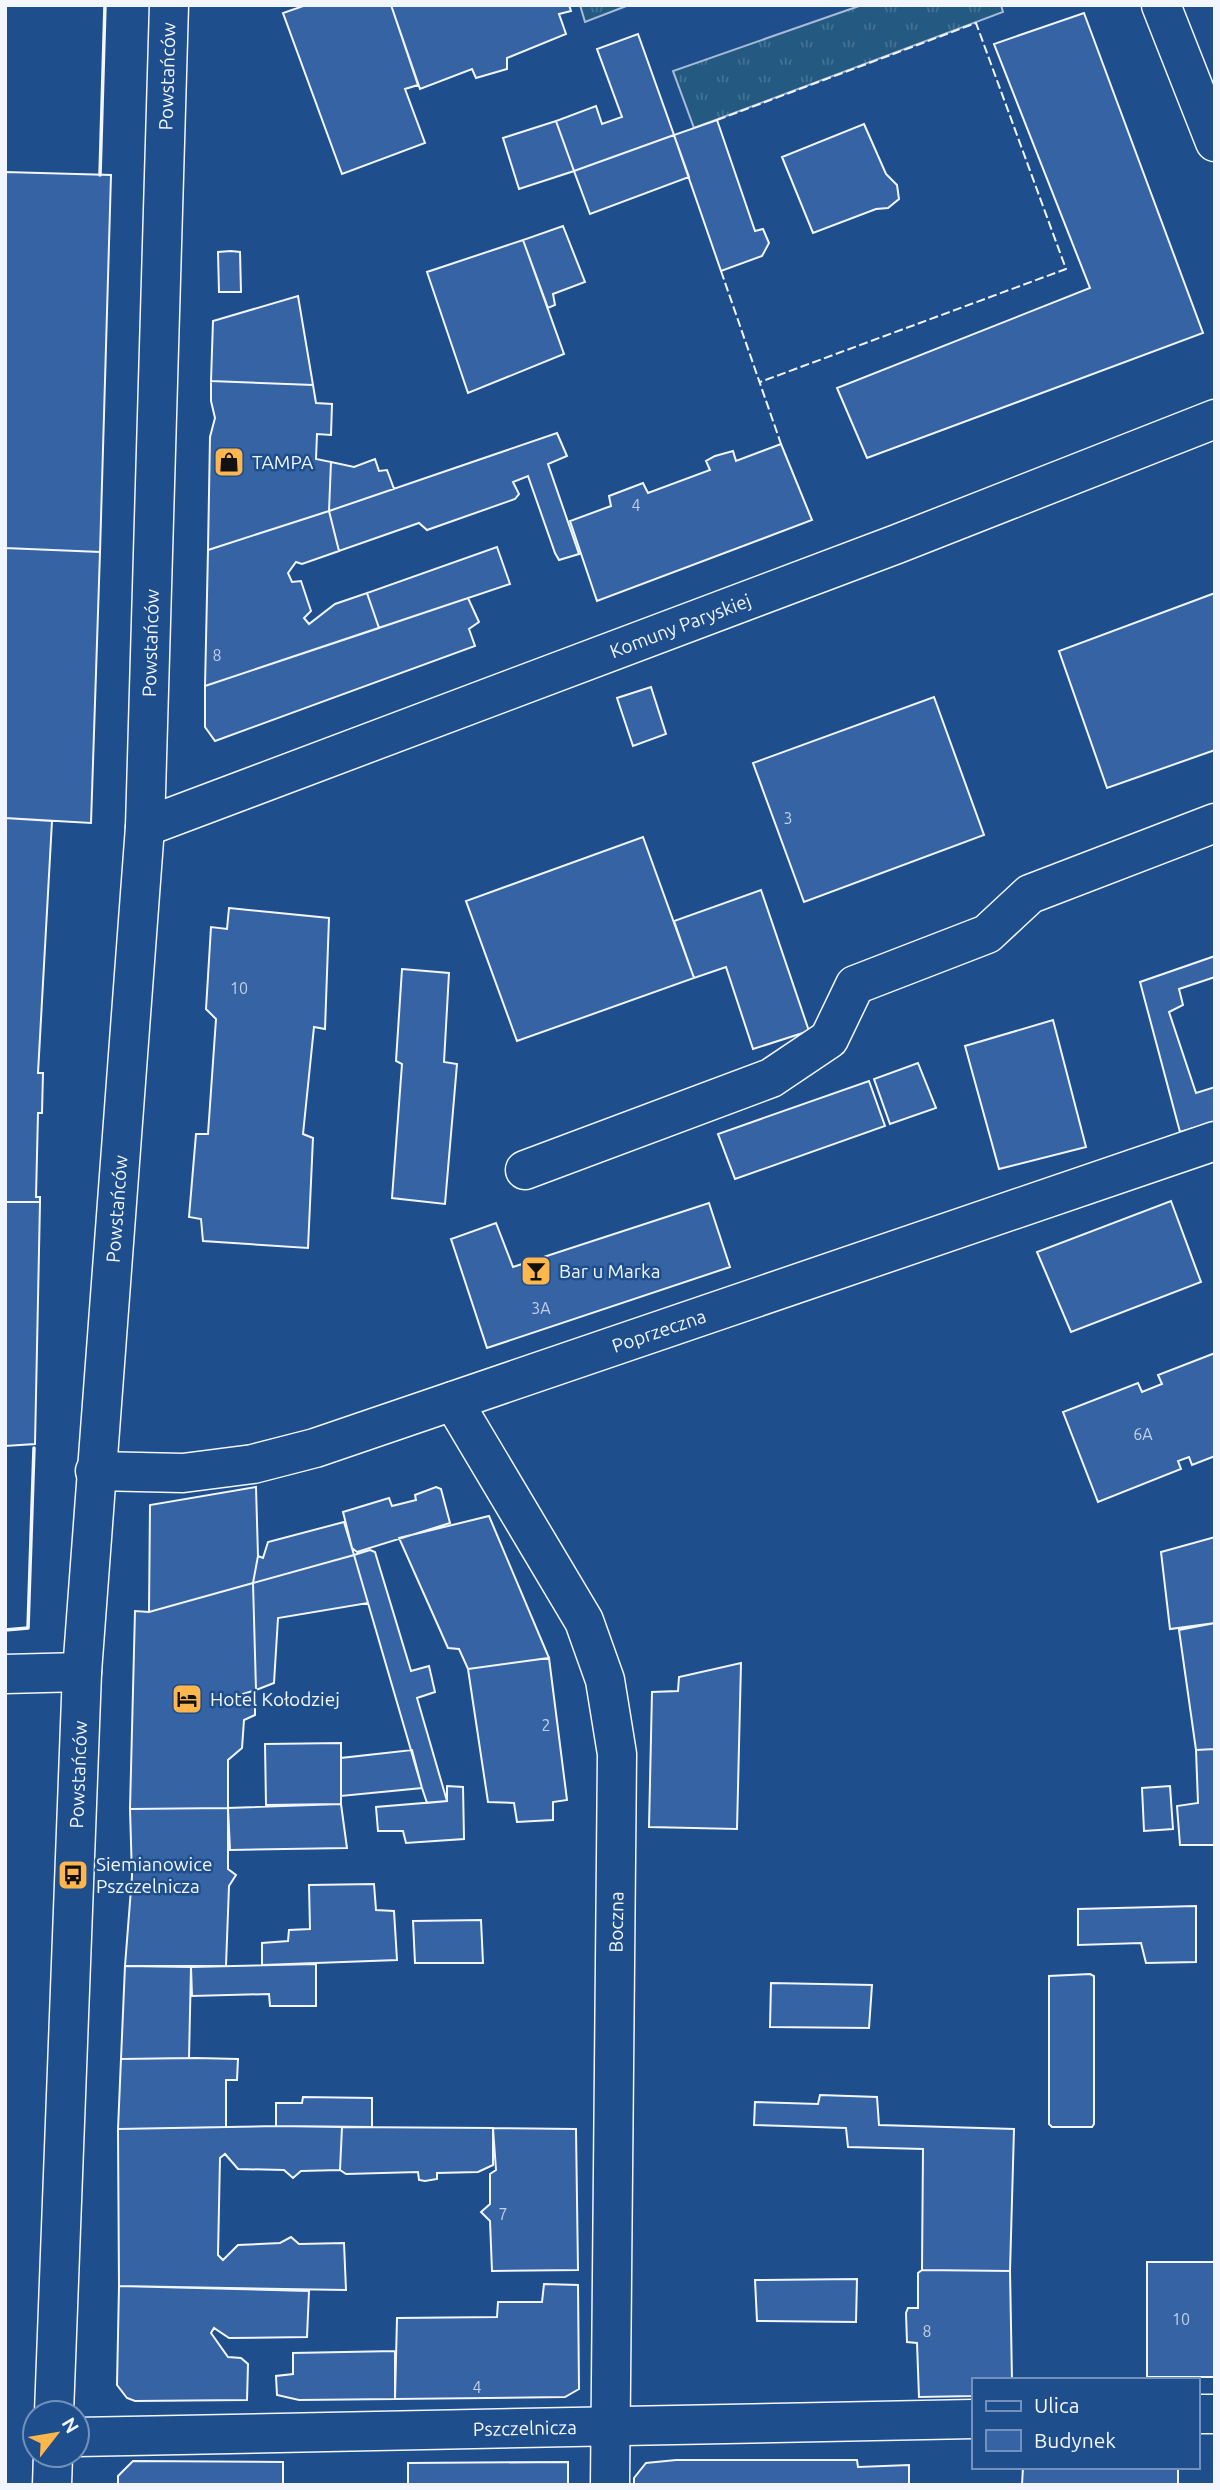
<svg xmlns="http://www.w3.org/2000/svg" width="1220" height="2490" viewBox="0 0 1220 2490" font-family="Ubuntu,sans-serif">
  <defs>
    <pattern id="grass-tufts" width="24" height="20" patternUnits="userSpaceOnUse" patternTransform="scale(1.75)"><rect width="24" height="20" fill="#245a82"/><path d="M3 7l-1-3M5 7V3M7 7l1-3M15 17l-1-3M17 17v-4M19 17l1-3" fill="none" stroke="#447295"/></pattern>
  </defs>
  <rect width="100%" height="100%" fill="#1f4e8c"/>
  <path fill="url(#grass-tufts)" stroke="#a8bbd7" stroke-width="2" d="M580,5H629L585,22Z
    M862,5H1001L1003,12L694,128L673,71Z"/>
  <path fill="#3563a3" stroke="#f2f6ff" stroke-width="2" d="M306,5H391L418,85L405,89L425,143L342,174L283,13Z
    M391,5H569L571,11L559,14L566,34L507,58V69L476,78L472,69L420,89Z
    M1084,13L1203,333L867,458L837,388L1090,288L994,44Z
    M638,34L674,135L574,171L556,121L596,106L602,124L622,117L597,49Z
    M717,120L755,231L763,229L769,243L762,256L721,271L674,135Z
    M556,121L574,171L519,189L503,138Z
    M864,124L886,174L897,185L899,199L888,208L876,209L813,233L782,157Z
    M674,135L689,177L590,214L574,171Z
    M5,172L111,175L100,552L5,548Z
    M563,226L585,282L553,294L555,305L548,308L523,240Z
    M523,240L564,354L468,393L427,272Z
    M231,251L240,252L241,292H219L218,252Z
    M298,296L313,385L211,381L213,321Z
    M211,381L313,385L316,403L332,404L331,435L317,434L316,459L331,462L329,511L208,550L210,437L215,418L211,401Z
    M557,433L567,456L548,464L579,554L559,560L555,553L528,476L513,482L519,494L515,499L427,530L419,523L339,551L329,511Z
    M781,444L812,520L597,601L570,521L611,506L609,496L643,483L648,493L710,470L706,461L715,456L733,451L736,461Z
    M375,459L379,471L387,470L394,489L329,511L331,462L354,467Z
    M329,511L339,551L302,564L296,562L288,573L292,582L301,581L311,611L304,618L309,624L335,604L367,593L379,628L205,686L208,550Z
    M497,547L510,584L379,628L367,593Z
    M5,548L100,552L91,823L5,818Z
    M1215,593V750L1107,788L1059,651Z
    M468,598L479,622L469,629L475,646L215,741L205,727V686Z
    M651,687L666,734L633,746L617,698Z
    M934,697L984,835L804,902L753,763Z
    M5,818L52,821L38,1073H43L42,1113H38L36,1197H40V1202H5Z
    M643,837L694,978L517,1041L466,901Z
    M761,890L809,1031L753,1049L726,967L694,978L674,921Z
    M229,908L329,918L325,1029L314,1027L303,1134L313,1138L308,1248L203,1241L201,1219L189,1217L196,1134H208L216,1019L206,1009L211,927L227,929Z
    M1215,956V977L1179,989L1183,1005L1169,1012L1196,1093L1215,1087V1122L1180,1132L1140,982Z
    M402,969L449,973L444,1062L457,1064L445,1204L392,1198L402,1064L396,1061Z
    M1053,1020L1086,1147L999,1169L965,1046Z
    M918,1063L936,1108L890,1124L874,1079Z
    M869,1081L885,1126L735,1179L718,1134Z
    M1171,1201L1201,1282L1071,1332L1037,1252Z
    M5,1202H40L35,1444L5,1446Z
    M709,1203L730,1267L487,1348L451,1239L496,1223L513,1267Z
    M1215,1353V1456L1192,1465L1189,1457L1178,1461L1181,1469L1098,1502L1063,1412L1138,1383L1142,1392L1162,1384L1158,1375Z
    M256,1487L258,1556L253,1583L149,1612L150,1505Z
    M436,1487L441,1489L450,1523L357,1552L352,1548L343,1512L389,1498L392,1506L416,1500L415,1495Z
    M489,1516L549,1658L468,1669L459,1649L448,1648L399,1538Z
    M344,1522L354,1555L253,1583L258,1556L263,1558L268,1542Z
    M1215,1537V1623L1170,1629L1161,1552Z
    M370,1550L375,1552L411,1671L429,1666L435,1692L417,1698L447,1801L427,1803L422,1788L354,1555Z
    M354,1555L368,1603L278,1618L274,1683L256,1690L253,1583Z
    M253,1583L256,1690L243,1694V1706L255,1704V1715L244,1720L242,1748L228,1760V1808L130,1809L135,1611L149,1612Z
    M1215,1623V1749L1196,1750L1179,1630Z
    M549,1658L567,1800L553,1802V1820L517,1822L514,1803L488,1802L468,1669Z
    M741,1663L737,1829L649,1827L652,1692L678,1691L679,1677Z
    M341,1743V1804L266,1805L265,1744Z
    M1215,1749V1845H1180L1177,1806L1198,1803L1196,1750Z
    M412,1750L422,1788L341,1796V1758Z
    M447,1786L463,1787L464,1839L406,1843L403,1831H378L376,1807L447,1801Z
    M1170,1786L1173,1829L1144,1831L1142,1788Z
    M341,1804L347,1848L230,1850L228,1808Z
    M228,1808V1869L236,1875L229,1886L226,1966H125L132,1876L130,1809Z
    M374,1884L376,1910L394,1911L397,1960L262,1965V1943L288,1941L289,1930L310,1929L309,1885Z
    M1196,1906V1962L1146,1963L1141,1943L1078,1945V1909Z
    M481,1920L483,1963H415L413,1921Z
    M316,1964V2006H270L269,1994L192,1996L191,1967Z
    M125,1966L191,1967L189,2058L121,2059Z
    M1090,1974L1094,1976V2124L1092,2127H1052L1049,2124V1976Z
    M771,1983L872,1985L869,2028L770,2027Z
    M196,2058L238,2059L237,2080H226V2127L118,2129L121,2059Z
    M820,2095L877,2097L879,2125L1014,2129L1010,2271L922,2270L923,2149L848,2147L846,2128L754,2125L755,2102L818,2104Z
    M303,2097L372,2098V2127L276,2126V2103H302Z
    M276,2126L342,2127L340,2170L301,2171L293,2178L284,2170L238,2169L225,2154L220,2158L218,2255L223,2260L238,2245L280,2243L291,2237L299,2244L344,2243L346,2290L119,2286L118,2129Z
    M342,2127L493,2128V2165L478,2172L437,2173V2179L425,2181L419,2180L418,2172L346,2174L340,2170Z
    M493,2128L576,2129L578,2270L492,2271L490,2221L481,2212L490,2204V2174L496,2170Z
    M1147,2262H1215V2377H1147Z
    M922,2270L1010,2271L1012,2380H973V2396L919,2397L917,2343L907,2342L906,2313L908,2308H918V2273Z
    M857,2279L856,2322L757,2321L755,2280Z
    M544,2284L578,2285L579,2389L565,2397L395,2399L397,2318L497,2317L498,2302H542Z
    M119,2286L309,2291L307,2337L229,2338L214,2328L211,2333L228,2357L241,2358L248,2364L247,2400L135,2401L127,2398L117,2385Z
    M395,2351V2399L299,2400L277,2395L276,2376L293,2374V2353Z
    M676,2460H857L858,2467L909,2465V2485H634V2478L646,2463Z
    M133,2461L283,2462V2485H118V2476Z
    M568,2462V2485H408V2463Z
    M1178,2467V2485H1022L1023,2467Z"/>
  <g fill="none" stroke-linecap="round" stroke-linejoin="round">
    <g stroke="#f2f6ff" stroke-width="41">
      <g id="minor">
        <path d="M1161,5L1215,142"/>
        <path id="s1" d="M145,827L897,544L1215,419"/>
        <path d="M525,1170L771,1078L829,1039L855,985L987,934L1030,894L1215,823"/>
        <path d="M453,1401L584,1621L605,1680L617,1754L610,2485"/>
        <path id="s2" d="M95,1471L183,1473L253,1464L315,1448L1215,1141"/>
        <path d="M5,1674L82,1672"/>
        <path id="s3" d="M54,2413L82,1672L145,827L169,5"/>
        <path d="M1197,2414H1215"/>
        <path id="s4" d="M77,2437L973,2419"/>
        <path d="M52,2485L53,2455"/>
      </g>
    </g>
    <use href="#minor" stroke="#1f4e8c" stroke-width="38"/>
    <path stroke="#f2f6ff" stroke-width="2" stroke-dasharray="9 3.5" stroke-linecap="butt" d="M717,120L976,23L1066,269L760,382
      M721,271L781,444"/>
    <path stroke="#f2f6ff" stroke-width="3.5" d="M100,175L105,5
      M5,1630L28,1628L34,1448"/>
  </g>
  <defs>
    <g id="shop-square" transform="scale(1.575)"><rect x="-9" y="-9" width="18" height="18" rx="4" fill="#ffb74d" stroke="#1f4e8c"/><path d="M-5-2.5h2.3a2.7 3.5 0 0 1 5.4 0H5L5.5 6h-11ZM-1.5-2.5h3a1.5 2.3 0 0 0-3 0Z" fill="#111"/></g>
    <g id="bar-square" transform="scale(1.575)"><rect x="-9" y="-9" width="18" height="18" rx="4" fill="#ffb74d" stroke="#1f4e8c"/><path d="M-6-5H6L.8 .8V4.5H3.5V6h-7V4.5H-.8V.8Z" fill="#111"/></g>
    <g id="hotel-square" transform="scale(1.575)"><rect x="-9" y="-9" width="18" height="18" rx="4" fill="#ffb74d" stroke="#1f4e8c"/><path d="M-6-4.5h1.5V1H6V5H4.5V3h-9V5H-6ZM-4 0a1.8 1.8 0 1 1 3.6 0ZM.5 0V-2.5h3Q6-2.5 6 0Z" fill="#111"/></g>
    <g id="bus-square" transform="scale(1.575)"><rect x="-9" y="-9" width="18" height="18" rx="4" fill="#ffb74d" stroke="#1f4e8c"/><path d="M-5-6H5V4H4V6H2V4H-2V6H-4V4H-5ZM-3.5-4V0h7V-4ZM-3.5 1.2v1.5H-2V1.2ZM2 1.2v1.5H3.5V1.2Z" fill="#111"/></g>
  </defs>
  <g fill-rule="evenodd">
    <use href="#shop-square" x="229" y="462"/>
    <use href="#bar-square" x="536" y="1271"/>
    <use href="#hotel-square" x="187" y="1699"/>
    <use href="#bus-square" x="73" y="1875"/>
  </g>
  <g text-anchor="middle" stroke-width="5" stroke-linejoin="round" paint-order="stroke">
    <g font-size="16" fill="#c3d1e8">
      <text x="636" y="511">4</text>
      <text x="217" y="661">8</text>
      <text x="788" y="824">3</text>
      <text x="239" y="994">10</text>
      <text x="541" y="1314">3A</text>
      <text x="1143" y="1440">6A</text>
      <text x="546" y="1731">2</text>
      <text x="503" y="2220">7</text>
      <text x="1181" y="2325">10</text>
      <text x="927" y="2337">8</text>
      <text x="477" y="2393">4</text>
    </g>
    <g font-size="19" fill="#f2f6ff" stroke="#1f4e8c">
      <text dy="7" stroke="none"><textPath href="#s3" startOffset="2340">Powstańców</textPath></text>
      <text dy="7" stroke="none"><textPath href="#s1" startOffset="572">Komuny Paryskiej</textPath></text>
      <text dy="7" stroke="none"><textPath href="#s3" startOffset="1773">Powstańców</textPath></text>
      <text dy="7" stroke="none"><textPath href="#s3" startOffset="1206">Powstańców</textPath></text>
      <text dy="7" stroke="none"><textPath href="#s2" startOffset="586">Poprzeczna</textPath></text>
      <text dy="7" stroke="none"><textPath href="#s3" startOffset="639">Powstańców</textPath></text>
      <text transform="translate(616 1922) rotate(-89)" y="7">Boczna</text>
      <text dy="7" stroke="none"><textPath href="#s4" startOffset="448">Pszczelnicza</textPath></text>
    </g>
    <g font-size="19" fill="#f2f6ff" stroke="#1f4e8c" text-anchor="start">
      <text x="252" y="469">TAMPA</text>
      <text x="559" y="1278">Bar u Marka</text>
      <text x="210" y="1706">Hotel Kołodziej</text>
      <text x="96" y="1871">Siemianowice<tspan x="96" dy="22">Pszczelnicza</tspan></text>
    </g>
  </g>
  <rect width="1220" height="2490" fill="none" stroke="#f2f6ff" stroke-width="14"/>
  <rect x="972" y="2378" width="228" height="91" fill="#1f4e8c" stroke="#7391ba" stroke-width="2"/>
  <rect x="986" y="2401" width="35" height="10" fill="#1f4e8c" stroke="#7391ba" stroke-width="2"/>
  <text x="1034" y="2413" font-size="21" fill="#f2f6ff">Ulica</text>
  <rect x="986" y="2430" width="35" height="21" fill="#3563a3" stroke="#7391ba" stroke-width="2"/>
  <text x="1034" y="2448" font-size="21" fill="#f2f6ff">Budynek</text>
  <g transform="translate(56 2434) rotate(59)"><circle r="33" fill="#1f4e8c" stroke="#7391ba" stroke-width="2"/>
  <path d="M0-5L12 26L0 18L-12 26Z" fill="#ffb74d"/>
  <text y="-10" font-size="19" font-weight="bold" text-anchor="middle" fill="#f2f6ff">N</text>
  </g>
</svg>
